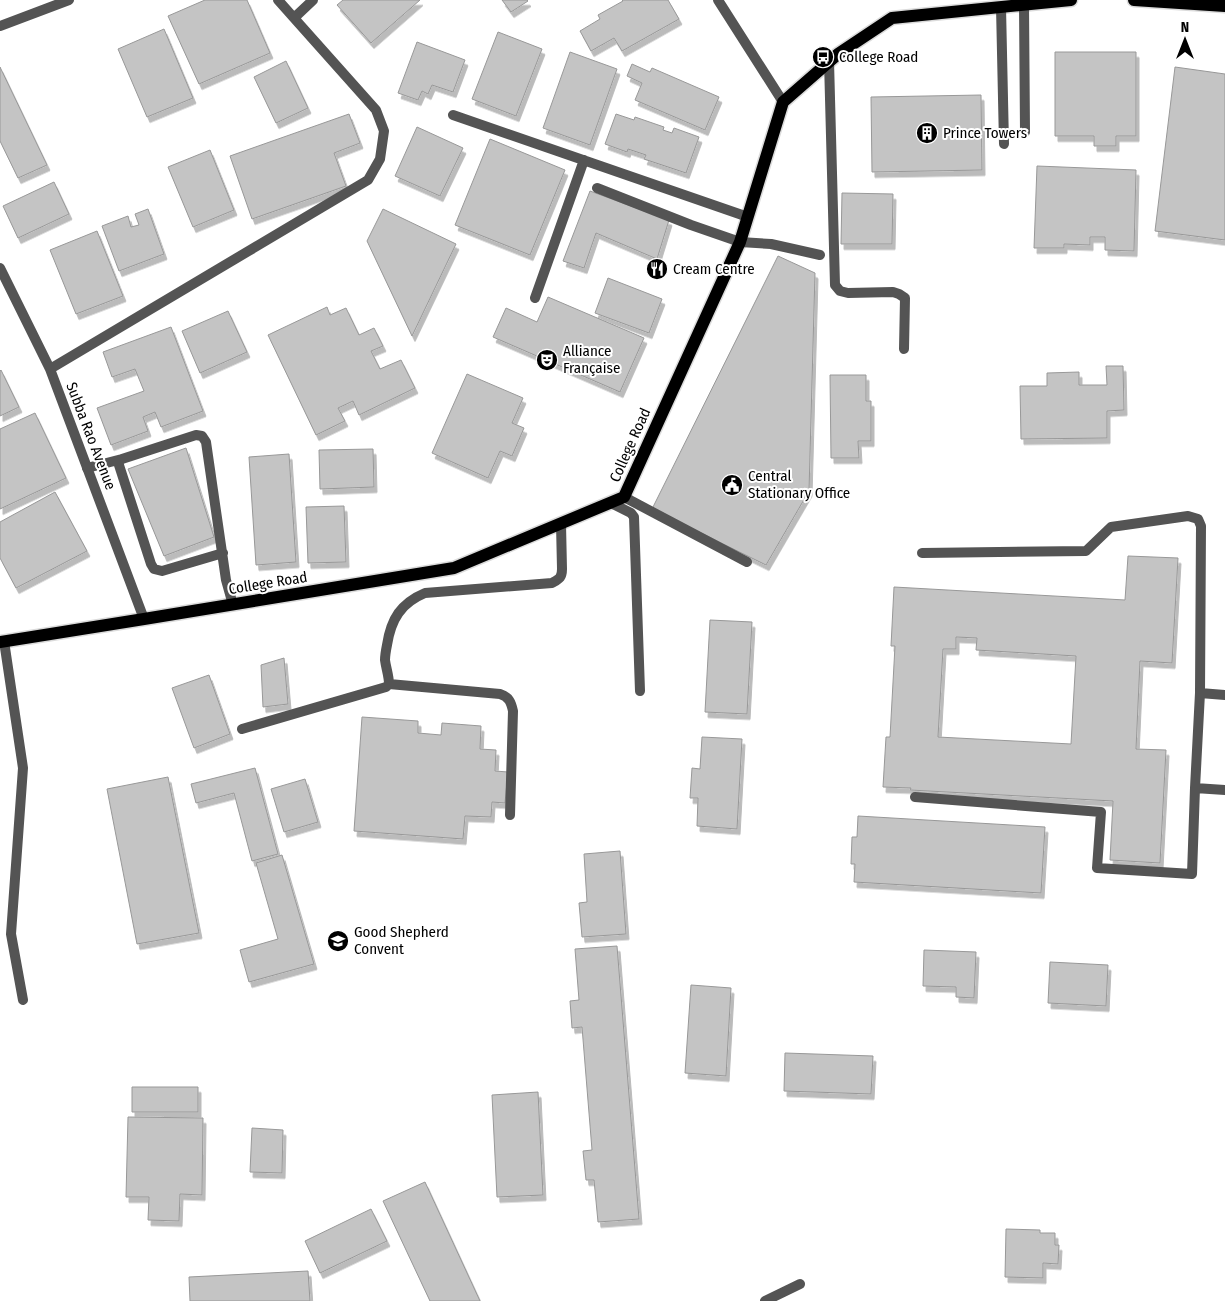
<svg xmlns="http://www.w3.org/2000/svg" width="1225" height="1301" viewBox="0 0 1225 1301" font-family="'Fira Sans Condensed',sans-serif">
  <defs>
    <filter id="shadow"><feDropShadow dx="3" dy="5.5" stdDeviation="0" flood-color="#0004"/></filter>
  </defs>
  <rect width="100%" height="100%" fill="#fff"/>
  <path fill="#c4c4c4" stroke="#989898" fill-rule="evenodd" filter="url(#shadow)" d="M205,0H247L270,53L199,84L168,16Z
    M343,0H420L371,43L337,5Z
    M502,0H527L528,1L511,12Z
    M622,0H668L679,19L622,51L614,38L591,51L580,31L600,19L598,15L623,1Z
    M164,29L193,98L147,117L118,49Z
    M498,32L542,49L516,116L472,99Z
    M417,42L465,60L453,92L432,85L428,94L422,91L418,100L398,93Z
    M570,52L617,69L590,145L543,128Z
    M1055,52H1136V136H1116V146H1094V136H1055Z
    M286,61L308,108L276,123L254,77Z
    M632,64L650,72L652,68L719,97L705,130L635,100L642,83L627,76Z
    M0,67L47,165L18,178L0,141Z
    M1175,67L1225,74V240L1155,231Z
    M981,95L982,170L872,172L871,97Z
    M349,114L360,143L334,153L346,186L252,219L230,156Z
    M616,114L634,120L635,117L664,127L663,130L672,133L674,128L699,137L686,173L644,159L646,155L628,149L627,152L605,144Z
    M417,127L463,148L440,196L395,176Z
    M490,139L565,170L530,255L455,225Z
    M210,150L234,210L193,227L168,167Z
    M1037,166L1136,170L1134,251L1105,250V237H1090V245L1064,244V248H1034Z
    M54,182L69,214L18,238L3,206Z
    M590,191L669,220L657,259L596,233L584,268L563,261Z
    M842,193L893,194L892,244H841Z
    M148,209L164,254L119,271L102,226L128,216L131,227L139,225L135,214Z
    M383,209L456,244L412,336L367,241Z
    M97,231L123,296L76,314L50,250Z
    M778,256L815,273L809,491L766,565L652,509Z
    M608,278L662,299L649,333L595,313Z
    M548,297L644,338L620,392L493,337L506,308L537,322Z
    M327,307L330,315L346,308L359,335L374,328L383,346L371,351L380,369L401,360L415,388L359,415L353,401L338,408L345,421L316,435L268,335Z
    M228,311L247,352L200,373L182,331Z
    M171,327L203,411L161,427L155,412L143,417L148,431L111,445L97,408L144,391L135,369L112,377L103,352Z
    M1106,366H1123L1124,410L1107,411V438L1021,439L1020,386H1047V373L1079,372V385H1107Z
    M1,370L19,407L0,416V371Z
    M467,374L523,398L512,423L524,428L512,456L500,451L488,478L432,453Z
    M830,375H866V401H871V441H858L859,458H831Z
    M35,413L66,478L0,509V429Z
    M186,448L214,537L164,556L128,469Z
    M373,449L374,487L320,489L319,450Z
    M289,454L296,562L256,565L249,457Z
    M55,492L87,551L16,588L0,558V522Z
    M344,506L346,562L308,563L306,507Z
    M1128,556L1178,558L1172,663L1140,661L1136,749L1166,750L1160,863L1110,860L1113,801L910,790L911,788L883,787L886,737H890L895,646H891L894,587L1125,600ZM956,637L977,638L976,650L1076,656L1071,744L938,737L943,649H956Z
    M710,620L752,622L747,714L705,712Z
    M284,658L288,704L263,707L261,665Z
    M209,675L230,734L194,748L172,688Z
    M362,717L418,721V733L441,735L442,723L481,726L480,749L496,750L495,771L508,772L505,803L492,802L491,817L465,816L463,839L354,831Z
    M702,737L742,739L737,829L697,826L698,798H690L692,768L700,769Z
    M255,768L278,854L252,861L234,793L196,803L191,784Z
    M168,777L199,933L137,944L107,789Z
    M305,779L318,822L284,832L271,789Z
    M858,816L1045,827L1041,893L854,882L855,864H851L852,837H857Z
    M620,851L626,934L582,937L579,903L587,902L584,854Z
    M282,855L314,964L249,982L240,950L278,939L256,863Z
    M617,946L639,1219L598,1222L594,1180H586L583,1151L592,1150L582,1027L572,1028L570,1001L579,1000L575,949Z
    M924,950L976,952L974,998L956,997V987L923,986Z
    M1050,962L1108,965L1106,1006L1048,1003Z
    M691,985L731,988L726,1076L685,1073Z
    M785,1053L873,1056L871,1094L784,1091Z
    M132,1087H198V1112H132Z
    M538,1092L543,1195L497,1197L492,1095Z
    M128,1117L203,1118L202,1195L180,1194L179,1221L148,1220L149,1197H126Z
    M252,1128L283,1130L282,1173L250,1172Z
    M425,1182L480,1301H430L383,1201Z
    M371,1209L387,1241L320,1273L305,1241Z
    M1006,1229L1040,1230V1233H1055V1245H1059L1058,1264L1043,1263V1278L1005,1277Z
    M308,1271L310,1301H190L189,1277Z"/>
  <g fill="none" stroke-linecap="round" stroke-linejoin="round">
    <g stroke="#dbdbdb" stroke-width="15">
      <path id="primary" d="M1134,0L1225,6
        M0,642L144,619L454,568L624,497L740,242L783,102L838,54L892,18L1071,0"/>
    </g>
    <path stroke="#545454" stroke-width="10" d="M718,0L783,102
      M1024,5L1025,132
      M1001,7L1004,144
      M829,61L835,285L840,291L848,293L893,292L899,294L905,298L904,349
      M597,188L691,225L740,242L771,244L820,255
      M87,468L122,459
      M624,497L747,562
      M611,503L631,513L634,517L640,691
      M223,553L162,571L154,569L151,564L118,462L122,459L196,435L202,436L206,442L226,580L233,605
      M922,553L1086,551L1111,527L1188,516L1198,519L1201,526L1200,693
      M4,641L23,768L11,934L23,1000
      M389,684L500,694C509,697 511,702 513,711L510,815
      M1225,695L1200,693L1195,788L1225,790
      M242,729L386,687L389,684C389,676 386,668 385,660C385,655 386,650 387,645C391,619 401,603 425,593L552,583C559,579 562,578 562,569L561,524
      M915,797L1101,812L1097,868L1192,874L1195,788
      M765,1301L800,1284"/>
    <path stroke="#545454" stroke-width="10" d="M278,0L294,18
      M0,26L69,0
      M453,115L748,217
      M0,268L50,369L144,619
      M535,298L584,160
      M50,369L368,180L380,159L384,131L376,110L294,18L313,0"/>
    <use href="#primary" stroke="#000" stroke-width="12"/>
  </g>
  <defs>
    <g id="bus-disc" transform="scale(1.125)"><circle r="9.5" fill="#000" stroke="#fff"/><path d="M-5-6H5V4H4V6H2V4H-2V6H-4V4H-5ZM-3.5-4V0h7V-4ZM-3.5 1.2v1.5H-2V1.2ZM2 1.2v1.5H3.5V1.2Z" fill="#fff"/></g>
    <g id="building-disc" transform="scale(1.125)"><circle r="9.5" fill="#000" stroke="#fff"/><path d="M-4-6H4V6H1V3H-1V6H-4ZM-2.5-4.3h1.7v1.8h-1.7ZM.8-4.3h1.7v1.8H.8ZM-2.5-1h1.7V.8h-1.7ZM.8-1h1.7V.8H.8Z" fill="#fff"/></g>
    <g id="restaurant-disc" transform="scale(1.125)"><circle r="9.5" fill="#000" stroke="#fff"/><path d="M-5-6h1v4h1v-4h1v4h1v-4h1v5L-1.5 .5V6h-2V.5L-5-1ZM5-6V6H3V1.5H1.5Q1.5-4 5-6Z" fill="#fff"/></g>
    <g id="theatre-disc" transform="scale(1.125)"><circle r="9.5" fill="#000" stroke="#fff"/><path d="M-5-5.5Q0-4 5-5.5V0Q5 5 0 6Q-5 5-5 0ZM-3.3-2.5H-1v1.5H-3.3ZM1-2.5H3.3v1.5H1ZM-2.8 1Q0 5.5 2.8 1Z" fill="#fff"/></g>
    <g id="civic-disc" transform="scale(1.125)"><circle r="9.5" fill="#000" stroke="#fff"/><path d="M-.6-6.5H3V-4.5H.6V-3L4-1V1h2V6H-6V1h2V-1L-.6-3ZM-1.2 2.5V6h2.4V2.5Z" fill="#fff"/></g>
    <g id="school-disc" transform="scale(1.125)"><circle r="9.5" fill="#000" stroke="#fff"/><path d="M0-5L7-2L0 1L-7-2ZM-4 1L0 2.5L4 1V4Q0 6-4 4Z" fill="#fff"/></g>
  </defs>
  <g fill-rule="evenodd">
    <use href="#bus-disc" x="823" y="57"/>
    <use href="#building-disc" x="927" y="133"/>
    <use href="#restaurant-disc" x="657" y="269"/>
    <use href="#theatre-disc" x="547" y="360"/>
    <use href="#civic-disc" x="732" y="485"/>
    <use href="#school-disc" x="338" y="941"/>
  </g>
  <g text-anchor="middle" stroke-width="4" stroke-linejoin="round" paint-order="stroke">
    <g font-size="15" fill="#000" stroke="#fff" text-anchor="start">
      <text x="839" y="62">College Road</text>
      <text x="943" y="138">Prince Towers</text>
      <text x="673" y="274">Cream Centre</text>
      <text x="563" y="356">Alliance<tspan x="563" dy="17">Française</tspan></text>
      <text x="748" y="481">Central<tspan x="748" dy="17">Stationary Office</tspan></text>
      <text x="354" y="937">Good Shepherd<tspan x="354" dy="17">Convent</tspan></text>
    </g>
    <g font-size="15" fill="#000" stroke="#fff">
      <text transform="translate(91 436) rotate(69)" y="5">Subba Rao Avenue</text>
      <text transform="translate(630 445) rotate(-66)" y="5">College Road</text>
      <text transform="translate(268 583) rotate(-9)" y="5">College Road</text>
    </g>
  </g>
  <g transform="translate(1185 40)" stroke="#ffffff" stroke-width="4" paint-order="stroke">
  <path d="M0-4L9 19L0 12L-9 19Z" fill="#000000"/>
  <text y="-8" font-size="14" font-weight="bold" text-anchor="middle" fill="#000000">N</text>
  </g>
</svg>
